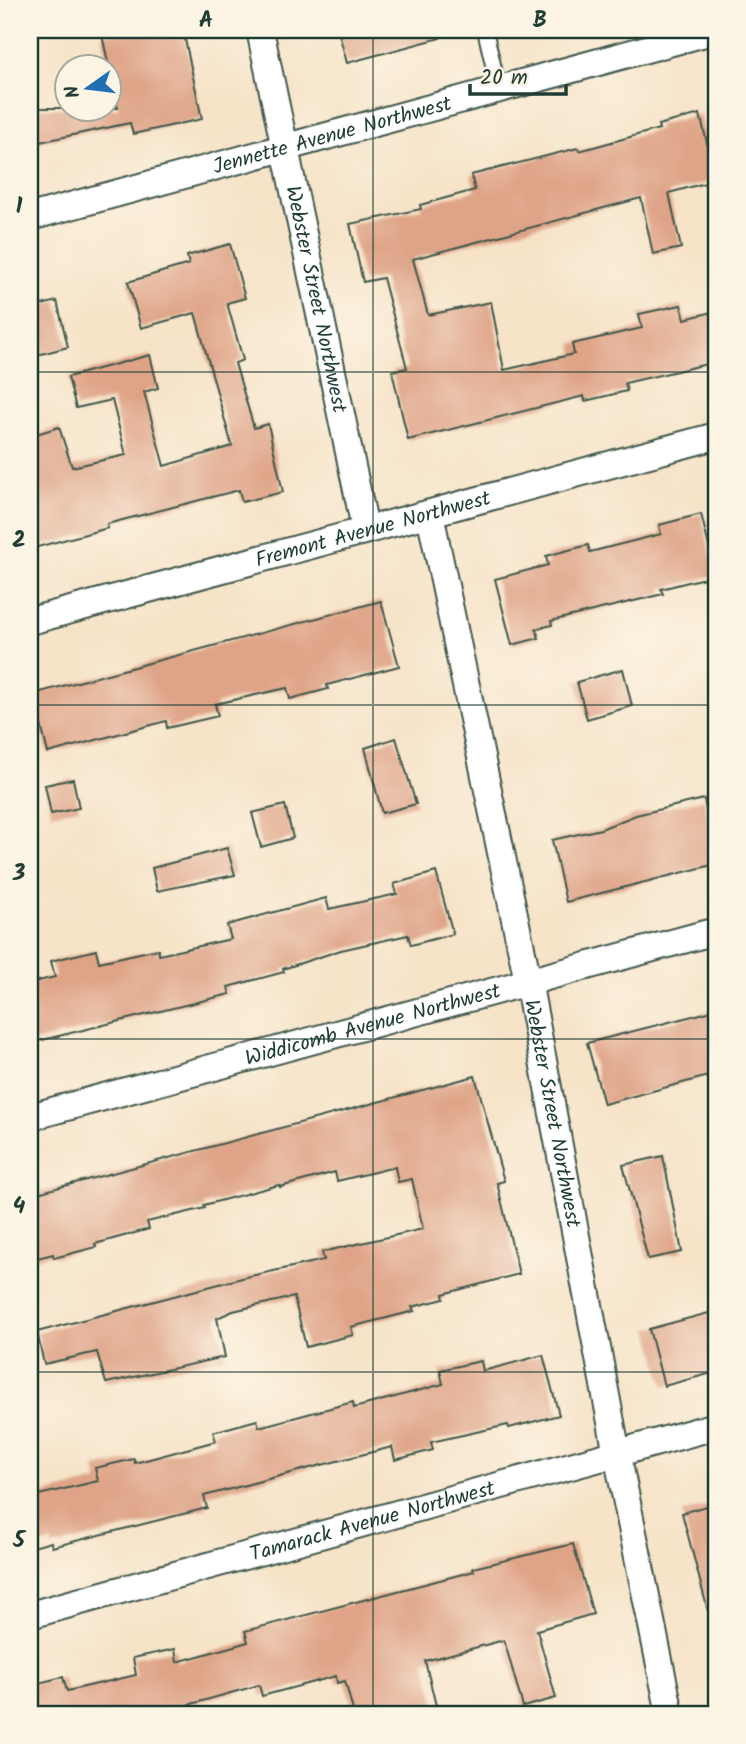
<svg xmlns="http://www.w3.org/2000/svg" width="746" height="1744" viewBox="0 0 746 1744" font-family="Kalam,sans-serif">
  <rect width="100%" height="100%" fill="#fcf5e5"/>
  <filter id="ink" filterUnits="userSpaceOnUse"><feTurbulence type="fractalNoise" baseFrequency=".0143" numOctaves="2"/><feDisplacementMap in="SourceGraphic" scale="14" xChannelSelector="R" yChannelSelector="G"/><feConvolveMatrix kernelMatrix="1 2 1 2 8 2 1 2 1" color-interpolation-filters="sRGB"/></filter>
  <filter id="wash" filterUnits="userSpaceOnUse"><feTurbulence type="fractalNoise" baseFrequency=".00686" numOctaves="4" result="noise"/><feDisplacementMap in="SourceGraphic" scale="28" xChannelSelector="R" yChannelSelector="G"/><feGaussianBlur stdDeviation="1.57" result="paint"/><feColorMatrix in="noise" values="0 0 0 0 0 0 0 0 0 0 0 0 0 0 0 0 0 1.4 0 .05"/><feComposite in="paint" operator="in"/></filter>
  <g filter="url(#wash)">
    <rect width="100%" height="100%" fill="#f6e3c8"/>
    <g id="blocks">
      <path fill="#dfa488" d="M123,30H183L202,119L133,134L130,123L30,144V108H118L102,35Z
        M338,30H439L440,38L347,63Z
        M700,114L716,180L669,193L681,248L653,254L641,198L413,259L428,315L491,302L504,370L574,354L572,344L642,328L639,314L681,305L685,319L716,311V362L625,383L627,391L585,401L584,396L408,440L392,371L407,368L383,278L363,282L350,224L421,209L420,205L475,190L471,175L578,148L579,151L659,129L658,125Z
        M230,244L245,298L227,303L243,360L235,363L254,428L268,424L283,492L242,502L239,490L107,524L108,528L30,549V436L59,427L72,467L126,455L112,400L76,408L68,377L150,355L158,388L144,392L164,466L232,446L195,313L141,328L128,282L189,264L187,256Z
        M57,301L68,347L30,357V308Z
        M701,514L716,575L661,589L663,594L551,621L552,625L536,629L539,638L512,645L495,579L548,565L546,556L588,545L590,552L661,534L659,525Z
        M381,601L399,666L327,685L328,689L290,699L287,688L215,704L218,716L167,728L166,721L48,753L33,694Z
        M623,669L632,706L587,719L577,682Z
        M396,738L416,804L382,813L365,748Z
        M73,779L79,808L51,814L45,785Z
        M704,799L716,864L566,902L552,840L601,829L636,815Z
        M285,805L293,838L261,847L252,813Z
        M227,848L235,875L157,891L152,868Z
        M436,872L453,934L411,945L408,935L341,950L283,969L284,972L228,987L230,994L30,1043V983L55,977L51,961L96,950L99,962L158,949L159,955L231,939L227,925L326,898L329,909L397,894L394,884Z
        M716,1010V1074L604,1104L587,1043Z
        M475,1076L504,1181L497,1183L519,1274L443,1294L444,1299L412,1307L414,1311L351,1327L353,1335L306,1347L294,1297L233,1311L217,1318L225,1357L106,1383L97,1352L44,1364L37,1332L246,1277L324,1260L322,1252L423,1229L412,1179L398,1182L395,1167L337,1181L335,1172L280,1187L279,1185L204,1205L205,1208L147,1222L149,1229L95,1244L96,1247L54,1258L53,1254L30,1260V1195Z
        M663,1156L682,1252L648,1259L623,1165Z
        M716,1311V1372L664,1386L649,1329Z
        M543,1355L559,1415L509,1428L508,1425L431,1442L433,1450L395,1460L392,1447L306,1469L204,1496L207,1508L52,1547L51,1542L30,1548V1497L98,1481L95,1468L134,1459L135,1463L216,1441L213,1432L257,1420L259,1427L353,1402L354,1408L443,1384L440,1370L481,1361L483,1371Z
        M716,1503V1610L708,1611L682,1513Z
        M573,1544L593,1614L537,1630L556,1698L523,1707L504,1640L425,1661L438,1714H354L345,1681L337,1683L336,1676L262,1696L259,1685L188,1705L190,1714H30V1685L63,1677L67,1691L136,1675L133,1658L175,1649L177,1662L248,1642L245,1631L474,1571L473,1568Z"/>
    </g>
  </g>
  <g filter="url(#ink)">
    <use href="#blocks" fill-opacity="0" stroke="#3f564a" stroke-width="2"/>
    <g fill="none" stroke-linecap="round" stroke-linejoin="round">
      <g stroke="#3f564a" stroke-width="18">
        <path id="service" d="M485,30L499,90"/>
      </g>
      <g stroke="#3f564a" stroke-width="30">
        <g id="minor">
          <path id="s1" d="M260,30L365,528"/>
          <path id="s2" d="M30,217L716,30"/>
          <path id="s3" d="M430,514L528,981L617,1454L670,1714"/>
          <path id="s4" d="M30,621L716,436"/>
          <path id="s5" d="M30,1117L716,931"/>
          <path id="s6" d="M30,1615L716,1426"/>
        </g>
      </g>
      <use href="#service" stroke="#fff" stroke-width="14"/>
      <use href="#minor" stroke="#fff" stroke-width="26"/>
    </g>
  </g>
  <path fill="none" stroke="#1f3d34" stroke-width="2" stroke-opacity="0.55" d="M373,30V1714M30,372H716M30,705H716M30,1039H716M30,1372H716"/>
  <g text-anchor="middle" stroke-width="5" stroke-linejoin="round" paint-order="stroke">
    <g font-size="21" fill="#1f3d34" stroke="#fcf5e5">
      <text dy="7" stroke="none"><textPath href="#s2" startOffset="313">Jennette Avenue Northwest</textPath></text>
      <text dy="7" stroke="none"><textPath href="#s1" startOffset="275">Webster Street Northwest</textPath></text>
      <text dy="7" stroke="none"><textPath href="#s4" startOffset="355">Fremont Avenue Northwest</textPath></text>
      <text dy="7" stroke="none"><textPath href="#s5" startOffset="355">Widdicomb Avenue Northwest</textPath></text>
      <text dy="7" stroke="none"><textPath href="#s3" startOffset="612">Webster Street Northwest</textPath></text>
      <text dy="7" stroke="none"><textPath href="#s6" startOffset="355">Tamarack Avenue Northwest</textPath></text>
    </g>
  </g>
  <rect width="746" height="1744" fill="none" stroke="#fcf5e5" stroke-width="77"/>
  <g transform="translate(88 88) rotate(256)"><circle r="33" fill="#fcf5e5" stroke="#a4ab9e" stroke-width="2"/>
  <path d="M0-5L12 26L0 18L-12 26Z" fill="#1f6fb2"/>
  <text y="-10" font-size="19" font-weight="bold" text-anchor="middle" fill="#1f3d34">N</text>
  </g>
  <path d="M470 84v10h96v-10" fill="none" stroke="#1f3d34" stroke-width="3.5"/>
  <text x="480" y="84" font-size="21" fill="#1f3d34" stroke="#fcf5e5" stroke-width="5" paint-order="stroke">20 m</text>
  <rect x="38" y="38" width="670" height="1668" fill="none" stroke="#1f3d34" stroke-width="2.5"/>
  <g font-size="23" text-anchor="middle" font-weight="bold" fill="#1f3d34">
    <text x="206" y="27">A</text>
    <text x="540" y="27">B</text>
    <text x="19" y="213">1</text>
    <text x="19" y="547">2</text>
    <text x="19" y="880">3</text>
    <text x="19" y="1213">4</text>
    <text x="19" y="1547">5</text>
  </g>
</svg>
